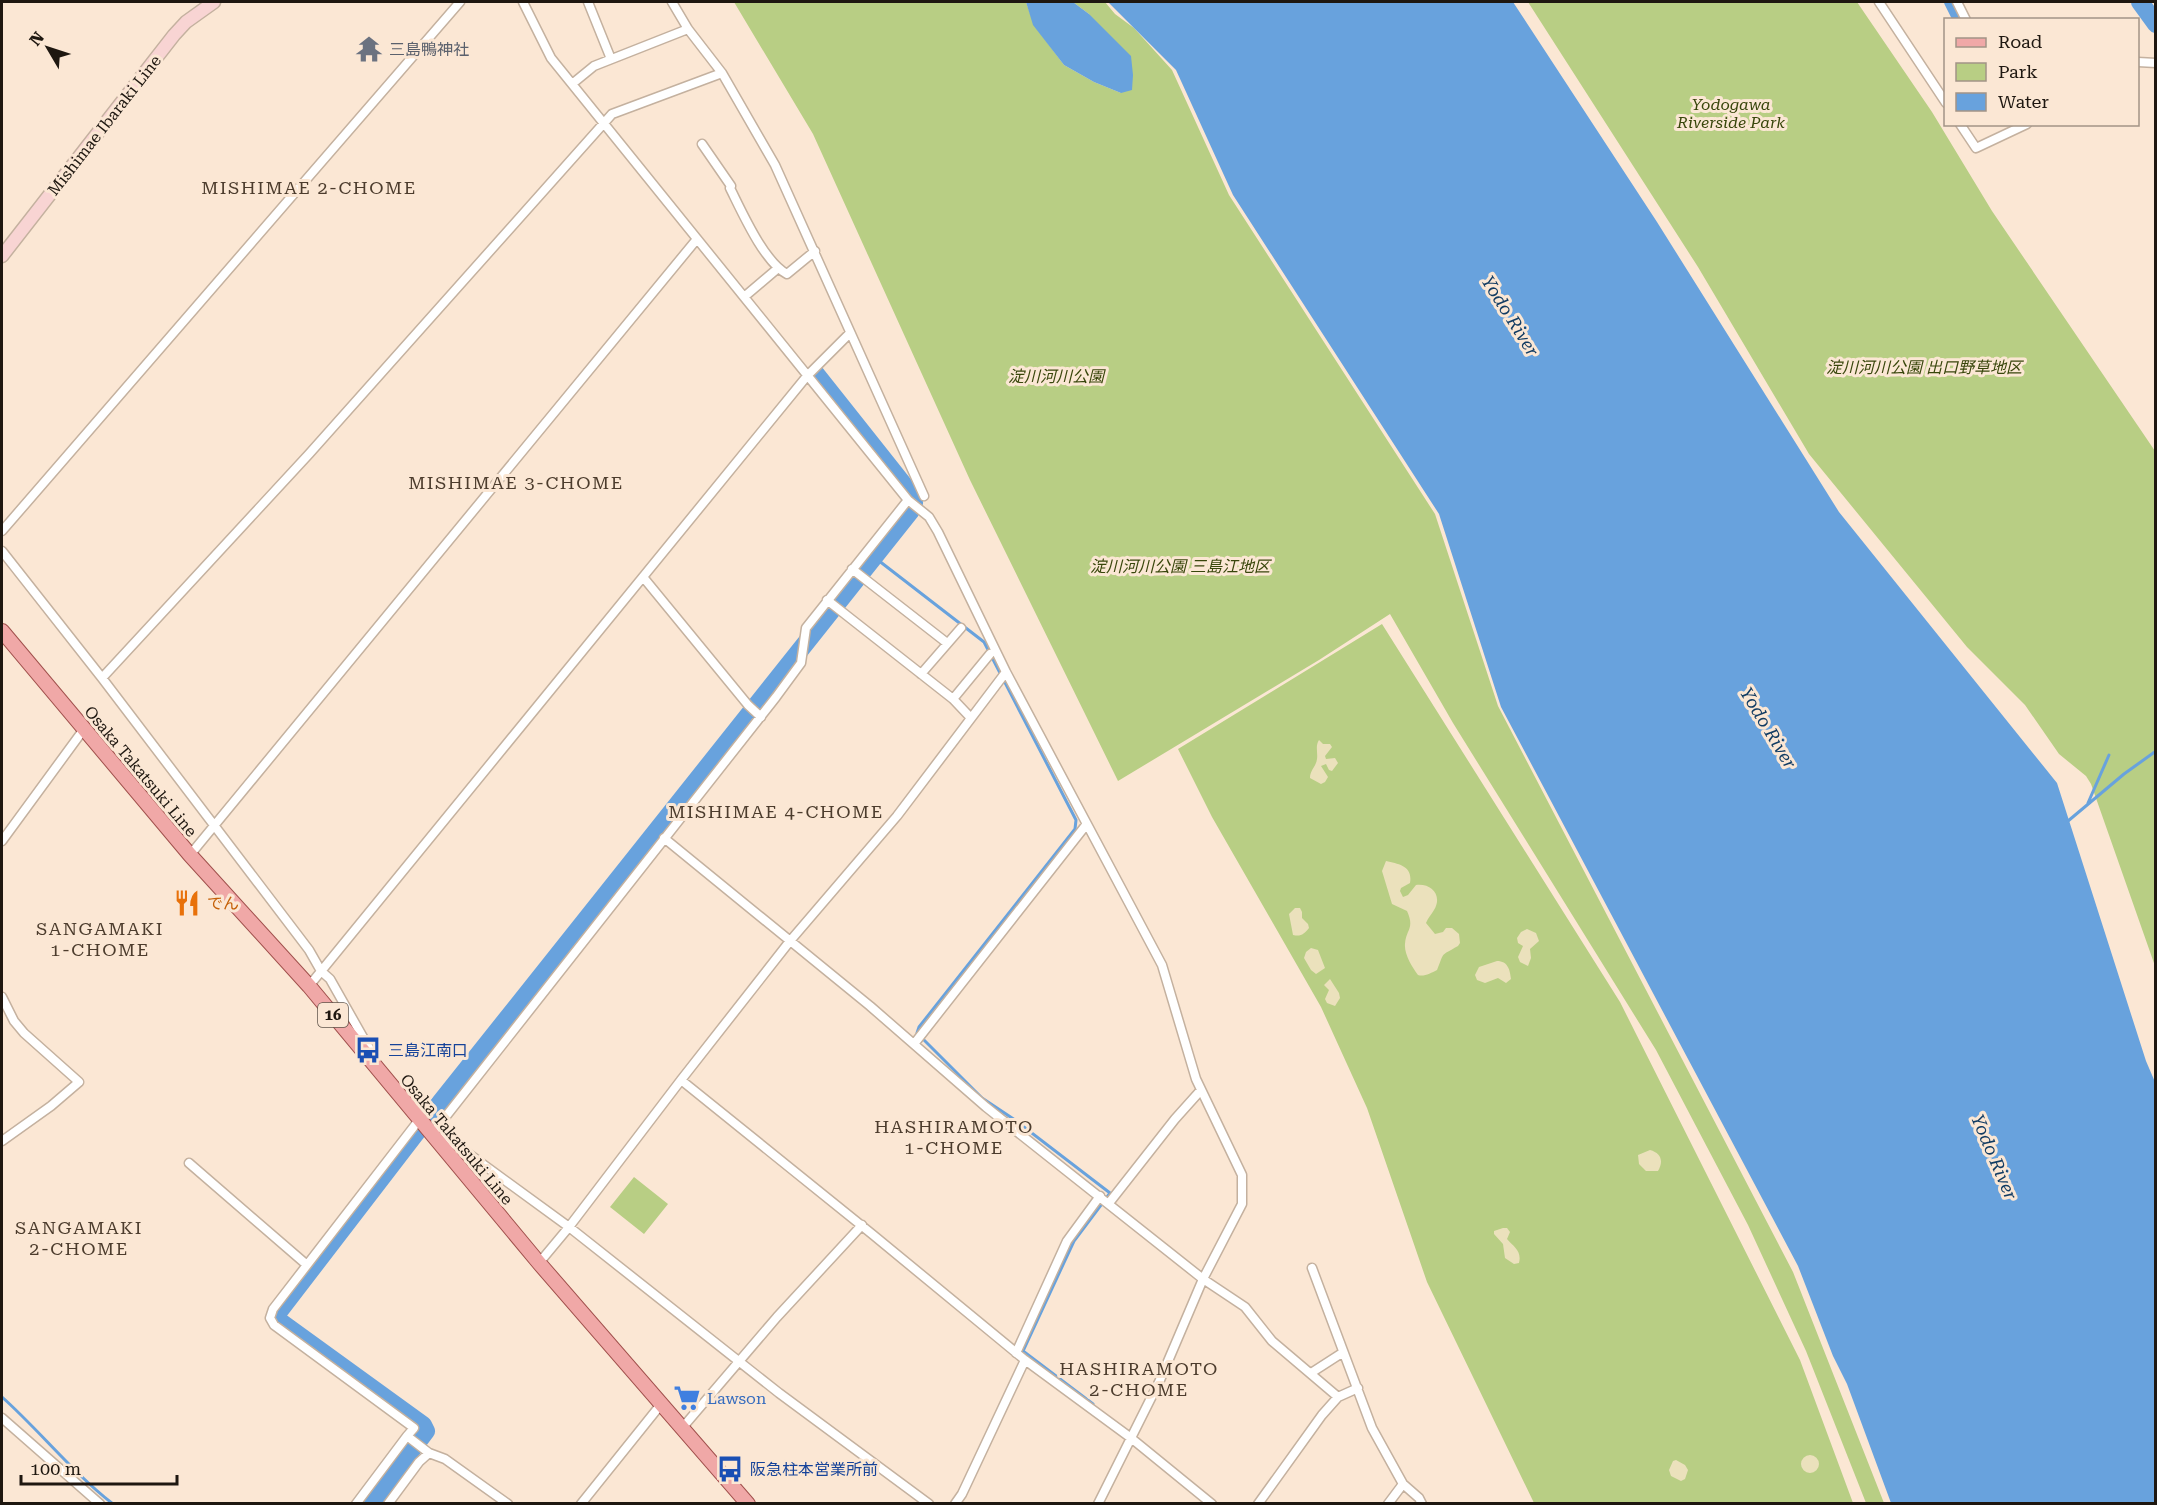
<svg xmlns="http://www.w3.org/2000/svg" width="2157" height="1505" viewBox="0 0 2157 1505" font-family="'Roboto Serif','Noto Sans JP',serif">
  <rect width="100%" height="100%" fill="#fbe7d4"/>
  <path fill="#b8ce84" d="M734,2H1026L1034,25L1064,65L1094,82L1121,93L1089,14L1073,2H1105L1115,14L1134,28L1172,70L1229,195L1435,514L1498,706L1793,1272L1884,1503H1866L1806,1351L1748,1225L1656,1050L1453,723L1390,614L1319,660L1118,781L970,480L813,134Z
    M1528,2H1857L1932,112L1992,211L2155,451V966L2091,784L2086,776L2059,754L2025,705L1967,647L1809,454L1698,267Z
    M1382,624L1620,1002L1800,1360L1853,1503H1534L1427,1282L1367,1108L1321,1007L1212,817L1178,749Z
    M634,1177L668,1204L644,1234L610,1207Z"/>
  <path fill="#ebe1bc" d="M1319,740L1323,744H1330L1332,747L1325,756L1326,759L1335,758L1338,763L1332,771L1329,770L1326,764L1321,766L1328,777L1325,782L1321,784L1310,778C1310,770 1316,767 1317,759C1318,752 1315,746 1319,740Z
    M1386,861C1399,864 1413,866 1410,883L1401,888L1400,891L1403,897L1408,895L1416,885C1431,883 1443,895 1434,910C1431,915 1428,918 1426,923L1435,934L1443,932L1446,928H1452L1459,934L1460,943L1458,946C1439,957 1445,951 1437,970C1431,973 1424,977 1418,975C1412,967 1404,954 1405,944C1406,929 1415,929 1407,911L1392,904L1382,871Z
    M1295,908H1300L1302,912V918L1308,924L1309,928C1304,934 1301,937 1293,935L1289,914Z
    M1527,929L1536,933L1539,941L1530,949L1531,958L1528,966L1520,962L1518,957L1523,946L1518,943L1517,938L1521,932Z
    M1311,948L1318,950L1325,968L1316,974L1311,970L1304,958L1306,952Z
    M1497,961C1508,961 1510,970 1511,979L1506,983L1498,978L1485,983L1477,980L1475,975L1479,967Z
    M1330,979L1339,993L1340,998L1335,1006L1327,1003L1325,999L1329,990L1324,985Z
    M1650,1150C1661,1153 1664,1161 1658,1171H1646L1639,1164L1638,1155Z
    M1503,1228H1507L1510,1232L1507,1239C1514,1247 1522,1251 1519,1263L1514,1264L1505,1258L1503,1244L1494,1234V1231Z
    M1801 1464a9 9 0 1 1 18 0a9 9 0 1 1-18 0Z
    M1676,1460L1685,1465L1688,1470L1685,1479L1681,1481L1671,1476L1669,1470L1673,1461Z"/>
  <path fill="#68a2dd" d="M1026,2H1073L1089,14L1131,56L1133,75L1132,90L1121,93L1094,82L1064,65L1033,25Z
    M1108,2H1513L1657,222L1839,512L2057,783L2146,1061L2155,1082V1503H1891L1847,1384L1833,1356L1798,1266L1501,707L1439,514L1233,195L1176,70Z"/>
  <g fill="none" stroke-linecap="round" stroke-linejoin="round">
    <path stroke="#68a2dd" stroke-width="3" d="M874,557L984,642L1076,820L1075,829L919,1027L917,1033L982,1098L1015,1120L1110,1193L1074,1241L1023,1351L1093,1404
      M2088,803L2109,755
      M2068,821L2124,774L2156,751
      M2,1397C40,1431 72,1472 113,1504"/>
    <path stroke="#68a2dd" stroke-width="10" d="M1949,2L1958,20"/>
    <path stroke="#68a2dd" stroke-width="18" d="M2140,2L2156,24
      M371,1504L426,1431L423,1425L278,1320L277,1314L416,1133L910,512L914,503L912,495L816,374"/>
    <g stroke="#c4b19f" stroke-width="11">
      <path id="minor" d="M523,2L551,58L908,500L806,628L801,663L776,697L432,1134L458,1146L569,1227L779,1393L929,1504
        M588,2L611,59
        M672,2L688,29L722,73L775,165L924,496
        M1879,2L1946,103
        M1957,2L1966,20
        M2138,62L2156,63
        M572,84L594,66L688,29
        M1960,124L1976,148L2027,124
        M702,144L731,186L730,188C742,212 764,262 787,274L815,251
        M744,297L777,269
        M908,500L929,517L938,532L1006,672L1162,965L1196,1079L1242,1175V1204L1203,1279L1160,1380L1098,1504
        M2,531L460,2
        M2,551L102,678L309,950L321,971L330,979L373,1055
        M852,569L947,643
        M643,577L748,705L761,717
        M827,600L953,699L971,718
        M921,674L961,628
        M102,678L309,454L612,114L722,73
        M953,699L990,654
        M664,838L870,1006L986,1107L1203,1279L1245,1307L1272,1341L1338,1397
        M2,841L84,729
        M190,855L697,239
        M309,986L807,376L850,333
        M2,997L14,1021L24,1033L79,1082L51,1106L2,1141
        M914,1044L1086,825
        M681,1080L872,1234L1025,1360L1131,1438L1212,1504
        M419,1120L273,1309L270,1318L274,1325L414,1428L407,1436L429,1453L445,1459L508,1504
        M189,1163L307,1265
        M1109,1203L1175,1119L1201,1090
        M539,1263L569,1227L681,1080L790,941L897,816L1006,672
        M1312,1268L1372,1428L1403,1484L1419,1498L1422,1504
        M1016,1353L1067,1241L1100,1196
        M1311,1373L1342,1353
        M2,1418L100,1504
        M683,1427L777,1317L862,1225
        M356,1504L407,1436
        M388,1504L419,1462L429,1453
        M581,1504L662,1403
        M955,1504L962,1494L1025,1360
        M1258,1504L1322,1415L1338,1397L1358,1388
        M1388,1504L1403,1484"/>
    </g>
    <g stroke="#c4b19f" stroke-width="15">
      <path id="secondary" d="M2,256L174,35L186,22L214,2"/>
    </g>
    <g stroke="#a0504c" stroke-width="16">
      <path id="primary" d="M2,631L190,855L309,986L539,1263L748,1504"/>
    </g>
    <use href="#minor" stroke="#fff" stroke-width="8"/>
    <use href="#secondary" stroke="#f8d4d3" stroke-width="12"/>
    <use href="#primary" stroke="#f0a8a7" stroke-width="14"/>
  </g>
  <defs>
    <g id="temple-bare" transform="scale(2.07)"><path d="M0-6L5-2H3V0L6.5 2.5H4V6H1.5V3h-3V6H-4V2.5H-6.5L-3 0V-2H-5Z" fill="#6b7280" stroke="#fbe7d4" stroke-width="2.5" paint-order="stroke"/></g>
    <g id="restaurant-bare" transform="scale(2.07)"><path d="M-5-6h1v4h1v-4h1v4h1v-4h1v5L-1.5 .5V6h-2V.5L-5-1ZM5-6V6H3V1.5H1.5Q1.5-4 5-6Z" fill="#e8710a" stroke="#fbe7d4" stroke-width="2.5" paint-order="stroke"/></g>
    <g id="bus-bare" transform="scale(2.07)"><path d="M-5-6H5V4H4V6H2V4H-2V6H-4V4H-5ZM-3.5-4V0h7V-4ZM-3.5 1.2v1.5H-2V1.2ZM2 1.2v1.5H3.5V1.2Z" fill="#1a4fb4" stroke="#fbe7d4" stroke-width="2.5" paint-order="stroke"/></g>
    <g id="supermarket-bare" transform="scale(2.07)"><path d="M-6-5.5h2.5l.6 2H6L4.5 2H-2.5L-4.4-4H-6ZM-1.5 3.2a1.3 1.3 0 1 0 .1 0ZM3 3.2a1.3 1.3 0 1 0 .1 0Z" fill="#3f7fe0" stroke="#fbe7d4" stroke-width="2.5" paint-order="stroke"/></g>
  </defs>
  <g fill-rule="evenodd">
    <use href="#temple-bare" x="369" y="49"/>
    <use href="#restaurant-bare" x="187" y="903"/>
    <use href="#bus-bare" x="368" y="1050"/>
    <use href="#supermarket-bare" x="687" y="1398"/>
    <use href="#bus-bare" x="730" y="1469"/>
  </g>
  <g text-anchor="middle" stroke-width="6" stroke-linejoin="round" paint-order="stroke">
    <rect fill="#fbe7d4" stroke="#60554b" stroke-width="1.5" x="318" y="1003" width="30" height="24" rx="4.5"/>
    <g font-size="15" font-weight="bold" fill="#1e1710">
      <text x="333" y="1020">16</text>
    </g>
    <g font-size="16" fill="#5b616d" stroke="#fbe7d4" text-anchor="start">
      <text x="389" y="55">三島鴨神社</text>
    </g>
    <g font-size="16" font-style="italic" fill="#38460b" stroke="#fbe7d4">
      <text x="1731" y="110">Yodogawa<tspan x="1731" dy="18">Riverside Park</tspan></text>
      <text x="1924" y="373">淀川河川公園 出口野草地区</text>
      <text x="1056" y="382">淀川河川公園</text>
      <text x="1180" y="572">淀川河川公園 三島江地区</text>
    </g>
    <g font-size="16" fill="#1e1710" stroke="#fbe7d4">
      <text transform="translate(104 125) rotate(-52)" y="6">Mishimae Ibaraki Line</text>
      <text transform="translate(141 771) rotate(50)" y="6">Osaka Takatsuki Line</text>
      <text transform="translate(457 1139) rotate(50)" y="6">Osaka Takatsuki Line</text>
    </g>
    <g font-size="16" fill="#c56008" stroke="#fbe7d4" text-anchor="start">
      <text x="207" y="909">でん</text>
    </g>
    <g font-size="16" fill="#164399" stroke="#fbe7d4" text-anchor="start">
      <text x="388" y="1056">三島江南口</text>
      <text x="750" y="1475">阪急柱本営業所前</text>
    </g>
    <g font-size="16" fill="#366cbe" stroke="#fbe7d4" text-anchor="start">
      <text x="707" y="1404">Lawson</text>
    </g>
    <g font-size="18" letter-spacing="1.5" fill="#4c3c2d" stroke="#fbe7d4">
      <text x="309" y="194">MISHIMAE 2-CHOME</text>
      <text x="516" y="489">MISHIMAE 3-CHOME</text>
      <text x="776" y="818">MISHIMAE 4-CHOME</text>
      <text x="100" y="935">SANGAMAKI<tspan x="100" dy="21">1-CHOME</tspan></text>
      <text x="954" y="1133">HASHIRAMOTO<tspan x="954" dy="21">1-CHOME</tspan></text>
      <text x="79" y="1234">SANGAMAKI<tspan x="79" dy="21">2-CHOME</tspan></text>
      <text x="1139" y="1375">HASHIRAMOTO<tspan x="1139" dy="21">2-CHOME</tspan></text>
    </g>
    <g font-size="18" font-style="italic" fill="#123c63" stroke="#fbe7d4">
      <text transform="translate(1510 316) rotate(58)" y="6">Yodo River</text>
      <text transform="translate(1768 728) rotate(59)" y="6">Yodo River</text>
      <text transform="translate(1994 1157) rotate(67)" y="6">Yodo River</text>
    </g>
  </g>
  <rect width="2157" height="1505" fill="none" stroke="#1e1710" stroke-width="6"/>
  <rect x="1944" y="18" width="195" height="108" fill="#fbe7d4" stroke="#a39486" stroke-width="1.5"/>
  <rect x="1956" y="38" width="30" height="9" fill="#f0a8a7" stroke="#a39486" stroke-width="1.5"/>
  <text x="1998" y="48" font-size="18" fill="#1e1710">Road</text>
  <rect x="1956" y="63" width="30" height="18" fill="#b8ce84" stroke="#a39486" stroke-width="1.5"/>
  <text x="1998" y="78" font-size="18" fill="#1e1710">Park</text>
  <rect x="1956" y="93" width="30" height="18" fill="#68a2dd" stroke="#a39486" stroke-width="1.5"/>
  <text x="1998" y="108" font-size="18" fill="#1e1710">Water</text>
  <g transform="translate(48 48) rotate(309)" stroke="#fbe7d4" stroke-width="4.5" paint-order="stroke">
  <path d="M0-4.5L10 22L0 15L-10 22Z" fill="#1e1710"/>
  <text y="-9" font-size="16" font-weight="bold" text-anchor="middle" fill="#1e1710">N</text>
  </g>
  <path d="M21 1475v9h156v-9" fill="none" stroke="#1e1710" stroke-width="3"/>
  <text x="30" y="1475" font-size="18" fill="#1e1710" stroke="#fbe7d4" stroke-width="4.5" paint-order="stroke">100 m</text>
</svg>
